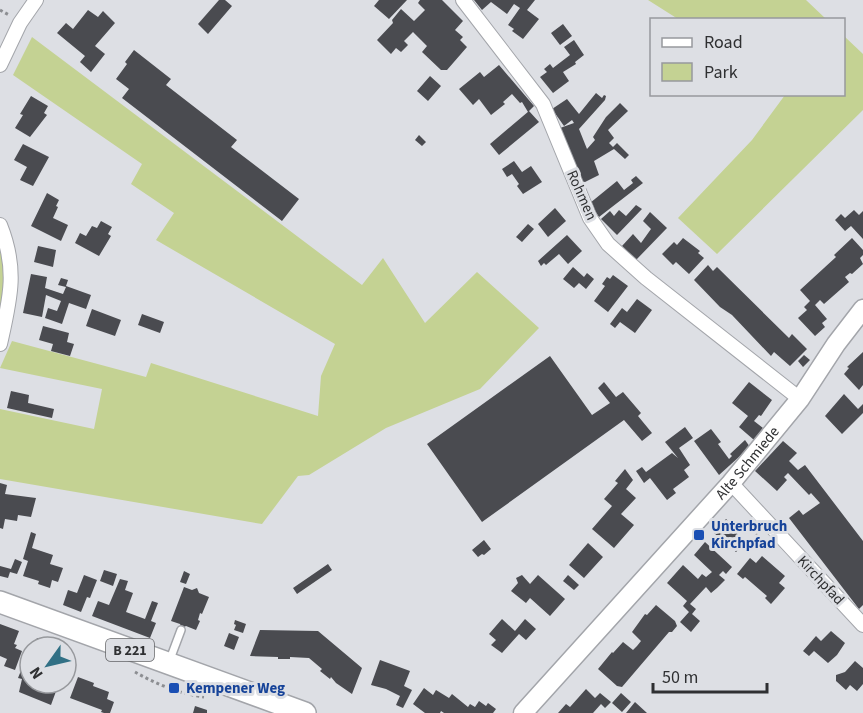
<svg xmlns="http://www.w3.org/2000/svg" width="863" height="713" viewBox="0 0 863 713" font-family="'Source Sans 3',sans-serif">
  <rect width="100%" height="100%" fill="#dddfe4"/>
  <path fill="#c4d293" d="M648,0H806L826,19H678Z
    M844,36L863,54V110L717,254L678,218L752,140L785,95L844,94Z
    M32,37L362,285L383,258L425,323L477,272L539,328L480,389L386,428L309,475L298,476L262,524L0,479V409L94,429L102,389L0,368L12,341L146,377L151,363L318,416L321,376L335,344L156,240L174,213L131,184L142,164L13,75Z
    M0,241L6,283L0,311Z"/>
  <path fill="#4a4b50" d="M219,0H225L232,6L208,34L198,24Z
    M379,0H407L389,19L374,6Z
    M420,0H442L463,21L455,30L463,37L460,40L467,47L447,70H441L422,52L427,46L413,32L404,41L408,45L401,52L396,48L391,54L377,40L393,23L392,20L401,9L414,21L425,10L418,3Z
    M474,0H535L527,10L539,19L523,39L512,31L514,29L508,25L520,8L514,4L507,14L491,2L482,10Z
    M88,10L98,17L103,11L115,23L95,46L105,54L91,72L80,62L85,56L57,33L66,23L73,29Z
    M563,24L572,36L560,45L551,33Z
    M574,40L584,55L575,62L576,64L563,72L569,81L553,93L540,77L547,72L544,69L550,64L553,68L570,55L564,47Z
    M134,50L171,79L166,85L237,140L231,147L299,199L282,221L122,98L129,89L116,79L127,64L125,62Z
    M499,65L534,106L528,112L522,102L520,103L512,94L503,102L505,104L491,115L479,99L473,105L459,89L480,72L484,77Z
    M430,76L441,86L428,101L417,91Z
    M596,93L602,98L604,95L606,96L605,100L579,129L587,149L595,140L593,137L606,117L620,103L628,111L608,130L614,138L609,143L613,147L617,143L629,155L625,159L614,149L594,161L599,175L583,183L560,128L574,123L572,120L564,126L552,109L567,99L579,114Z
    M31,96L48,106L44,113L47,115L30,137L15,128L23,115L20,114Z
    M529,111L539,122L499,155L490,144Z
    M419,135L426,142L422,146L415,140Z
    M23,144L49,157L33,186L20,180L27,167L14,160Z
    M514,161L522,172L531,166L542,182L523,194L517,186L519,184L512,174L507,177L502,169Z
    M636,176L643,183L599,217L590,203L617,181L624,190L633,183L631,180Z
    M47,193L59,200L56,206L58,207L53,218L68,225L61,241L31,226Z
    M636,205L642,209L617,235L601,219L610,211L614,216L619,210L626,216Z
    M555,208L566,221L548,237L538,224Z
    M854,210L859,215L863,211V239L851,226L845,231L835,220L841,214L845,218Z
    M650,212L667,228L636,260L622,246L633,234L641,243L651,229L643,221Z
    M101,221L112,227L108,234L111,236L99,256L75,243L80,233L86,236L92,226L97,228Z
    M528,224L534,229L522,242L516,237Z
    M567,235L582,251L568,264L559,254L546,265L544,263L541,266L538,261Z
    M683,238L700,251L698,253L704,258L689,274L676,262L673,265L662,254L674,242L677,245Z
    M852,238L863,250V255L860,258L863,264L852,274L850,273L845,277L849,282L824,304L820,300L815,305L827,319L822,323L825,327L815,336L798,318L807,310L804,307L810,301L800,290L836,257L834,255Z
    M38,246L56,250L53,267L34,262Z
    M708,265L713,271L717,267L789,338L792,334L807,349L790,366L774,352L771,356L732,315L720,307L694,280Z
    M573,267L584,277L587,273L594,279L586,289L579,283L574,288L563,279Z
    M31,274L47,277L45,288L63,294L66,287L58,285L61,278L68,280L66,286L91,295L86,309L69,303L62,324L45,318L48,308L57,311L61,301L46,295L42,317L23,313Z
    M613,275L628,286L608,312L594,301L605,286L602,284L607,277L610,279Z
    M637,299L652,310L635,333L620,322L615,328L610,324L622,308L627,312Z
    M92,309L121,320L115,336L86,326Z
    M142,314L164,322L160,333L138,325Z
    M43,326L69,333L67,342L74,344L70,356L51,351L53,344L39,340Z
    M863,352V385L859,390L844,374L849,368L847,367Z
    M804,355L810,360L803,367L798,361Z
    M550,356L592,415L610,403L598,388L604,382L616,397L623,392L641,413L638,416L652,433L642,441L624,420L482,522L427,444Z
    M749,382L772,400L761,416L759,415L754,421L763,428L754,440L739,427L748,416L732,403Z
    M11,391L29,395L28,403L54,409L52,418L7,408Z
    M844,394L858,409L863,404V413L842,434L825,416Z
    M685,427L693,438L679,448L690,465L684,470L689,477L673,489L676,493L667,500L650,478L644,483L636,471L642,467L646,472L672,453L678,458L665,442Z
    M711,429L721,442L718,444L729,459L732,456L730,454L745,440L750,447L719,475L694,441Z
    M783,441L797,453L789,461L798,470L805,465L863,541V605L859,609L789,518L799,510L803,515L820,503L811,493L809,495L788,473L784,477L787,480L777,491L755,471Z
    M625,469L633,480L626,489L636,498L621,514L634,525L614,548L592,529L612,506L604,499L618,483L615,481Z
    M0,483L7,485L5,494L36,498L31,517L18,515L17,521L5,519L3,529L0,528Z
    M726,519L741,532L735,540L742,546L736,552L714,533Z
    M31,532L36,534L32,548L53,555L50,564L63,568L58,582L52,580L50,588L38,584L39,581L23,576L28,561L23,559Z
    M757,533L762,539L759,541L762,544L757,550L750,542Z
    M484,540L491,549L484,555L482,554L478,557L472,550Z
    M705,542L732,567L726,574L723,571L719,575L725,580L717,588L711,593L706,587L690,604L696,609L692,614L700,621L691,632L680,622L689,612L683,606L687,601L667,583L683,565L698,579L702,574L706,577L712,572L694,555Z
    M588,543L603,557L584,578L569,565Z
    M762,556L785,576L779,583L785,588L771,604L765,598L767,596L745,577L743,579L737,574L750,558L756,563Z
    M15,559L22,562L17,574L10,572L8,578L0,576V566L11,569Z
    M328,564L332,570L297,594L293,588Z
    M104,570L117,574L113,586L100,581Z
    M184,571L190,574L186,584L180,582Z
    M84,575L97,580L90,598L87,597L81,612L63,605L68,590L77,593Z
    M522,575L530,584L538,575L565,599L550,616L530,598L526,603L511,591L518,583L516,578Z
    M568,575L579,585L574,590L563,581Z
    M120,579L128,581L125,590L133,593L126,612L145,619L152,601L158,603L151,621L156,623L150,638L92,616L98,601L109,605Z
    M184,587L192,590L197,588L199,593L209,597L202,614L200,613L198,620L200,621L196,630L186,626L182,628L180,624L171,621Z
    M656,605L675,621L677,626L672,632H669L622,687L617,686L598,669L612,652L613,653L623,642L633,650L637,646L641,641L632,632L645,614L647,615Z
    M502,619L515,631L525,619L536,629L526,640L519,634L502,653L491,645L496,640L489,634Z
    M235,620L246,624L243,633L234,630L236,625L234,624Z
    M0,624L19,631L14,644L17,645L15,648L22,651L15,670L4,666L7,659L0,656Z
    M260,630L318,631L362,668L352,694L336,683L331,677L330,679L320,671L322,669L309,658L290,657V659H278V657L250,656Z
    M831,631L845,643L837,655L828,663L814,651L809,656L803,651L816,636L821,641Z
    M229,633L239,637L234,650L224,646Z
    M37,638L60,647H34Z
    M380,660L410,671L404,686L412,690L403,708L396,705L400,696L386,689L371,685Z
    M855,661L863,668V684L857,691L850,685L846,690L836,681V675L845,672Z
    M22,668L30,671V683H59L51,705L19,692L22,679L18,678Z
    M78,677L94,683L93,686L109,692L107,699L114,702L110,713H104L101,712L102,710L70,698Z
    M424,688L433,695L436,690L449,698L452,694L468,707L470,704L475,707L479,701L486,706L488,703L496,709L493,713H444L441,711L440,713H425L413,704Z
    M586,689L595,698L600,693L611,702L605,708L601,704L593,713H558L566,704L570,707Z
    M621,693L631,702L622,712L612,703Z
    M635,702L647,713H626Z
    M195,706L207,710V713H193Z"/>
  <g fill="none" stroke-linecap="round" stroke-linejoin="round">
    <g stroke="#a3a5aa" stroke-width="10">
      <path id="lane" d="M169,662L181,630"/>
    </g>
    <g stroke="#a3a5aa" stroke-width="16">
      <path id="street" d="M463,0L543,104L590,218L608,244L646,278L800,399
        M0,65L20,23L36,0
        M0,225C18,270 10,299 0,344
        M731,483L863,625"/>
    </g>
    <g stroke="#a3a5aa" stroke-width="21">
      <g id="secondary">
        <path id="s1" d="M523,713L731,483L800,399L836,344L863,309"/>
      </g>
    </g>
    <g stroke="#a3a5aa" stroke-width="24">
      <path id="primary" d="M0,602L305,713"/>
    </g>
    <path stroke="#8c8e92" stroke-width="3" stroke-dasharray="3 3" stroke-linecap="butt" d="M0,10L9,15
      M135,672C156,684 180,694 204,697"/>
    <use href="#lane" stroke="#fff" stroke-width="7"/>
    <use href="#street" stroke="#fff" stroke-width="14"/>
    <use href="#secondary" stroke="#fff" stroke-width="18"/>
    <use href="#primary" stroke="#fff" stroke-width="21"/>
  </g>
  <g fill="#1a4fb4" stroke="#dddfe4" stroke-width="2">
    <rect x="693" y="529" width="12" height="12" rx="3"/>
    <rect x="168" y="682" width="12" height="12" rx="3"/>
  </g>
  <g text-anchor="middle" stroke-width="6" stroke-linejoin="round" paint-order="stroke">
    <rect fill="#dddfe4" stroke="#636467" stroke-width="1.5" x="106" y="639" width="48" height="22" rx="4.5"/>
    <g font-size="14" font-weight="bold" fill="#2f3032">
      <text x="130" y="655">B 221</text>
    </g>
    <g font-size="15" fill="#2f3032" stroke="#dddfe4">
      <text transform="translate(582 195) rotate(66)" y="5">Rohmen</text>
      <text dy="5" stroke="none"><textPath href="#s1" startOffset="336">Alte Schmiede</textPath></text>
      <text transform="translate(821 580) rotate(47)" y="5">Kirchpfad</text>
    </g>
    <g font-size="15" font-weight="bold" fill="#164399" stroke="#dddfe4" text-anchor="start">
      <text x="711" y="531">Unterbruch<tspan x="711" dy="17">Kirchpfad</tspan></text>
      <text x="186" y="693">Kempener Weg</text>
    </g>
  </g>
  <rect x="650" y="18" width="195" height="78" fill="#dddfe4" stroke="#97999d" stroke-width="1.5"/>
  <rect x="662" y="38" width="30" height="9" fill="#ffffff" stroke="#97999d" stroke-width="1.5"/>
  <text x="704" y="48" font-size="18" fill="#2f3032">Road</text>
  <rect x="662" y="63" width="30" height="18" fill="#c4d293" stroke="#97999d" stroke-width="1.5"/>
  <text x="704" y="78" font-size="18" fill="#2f3032">Park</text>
  <g transform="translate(48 665) rotate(236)"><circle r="28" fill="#dddfe4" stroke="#97999d" stroke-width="1.5"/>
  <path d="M0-4.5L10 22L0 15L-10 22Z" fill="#317085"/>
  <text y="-9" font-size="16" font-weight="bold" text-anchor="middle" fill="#2f3032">N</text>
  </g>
  <path d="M653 683v9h114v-9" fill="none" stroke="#2f3032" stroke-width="3"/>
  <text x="662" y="683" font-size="18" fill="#2f3032" stroke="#dddfe4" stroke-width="4.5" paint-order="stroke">50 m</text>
</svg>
